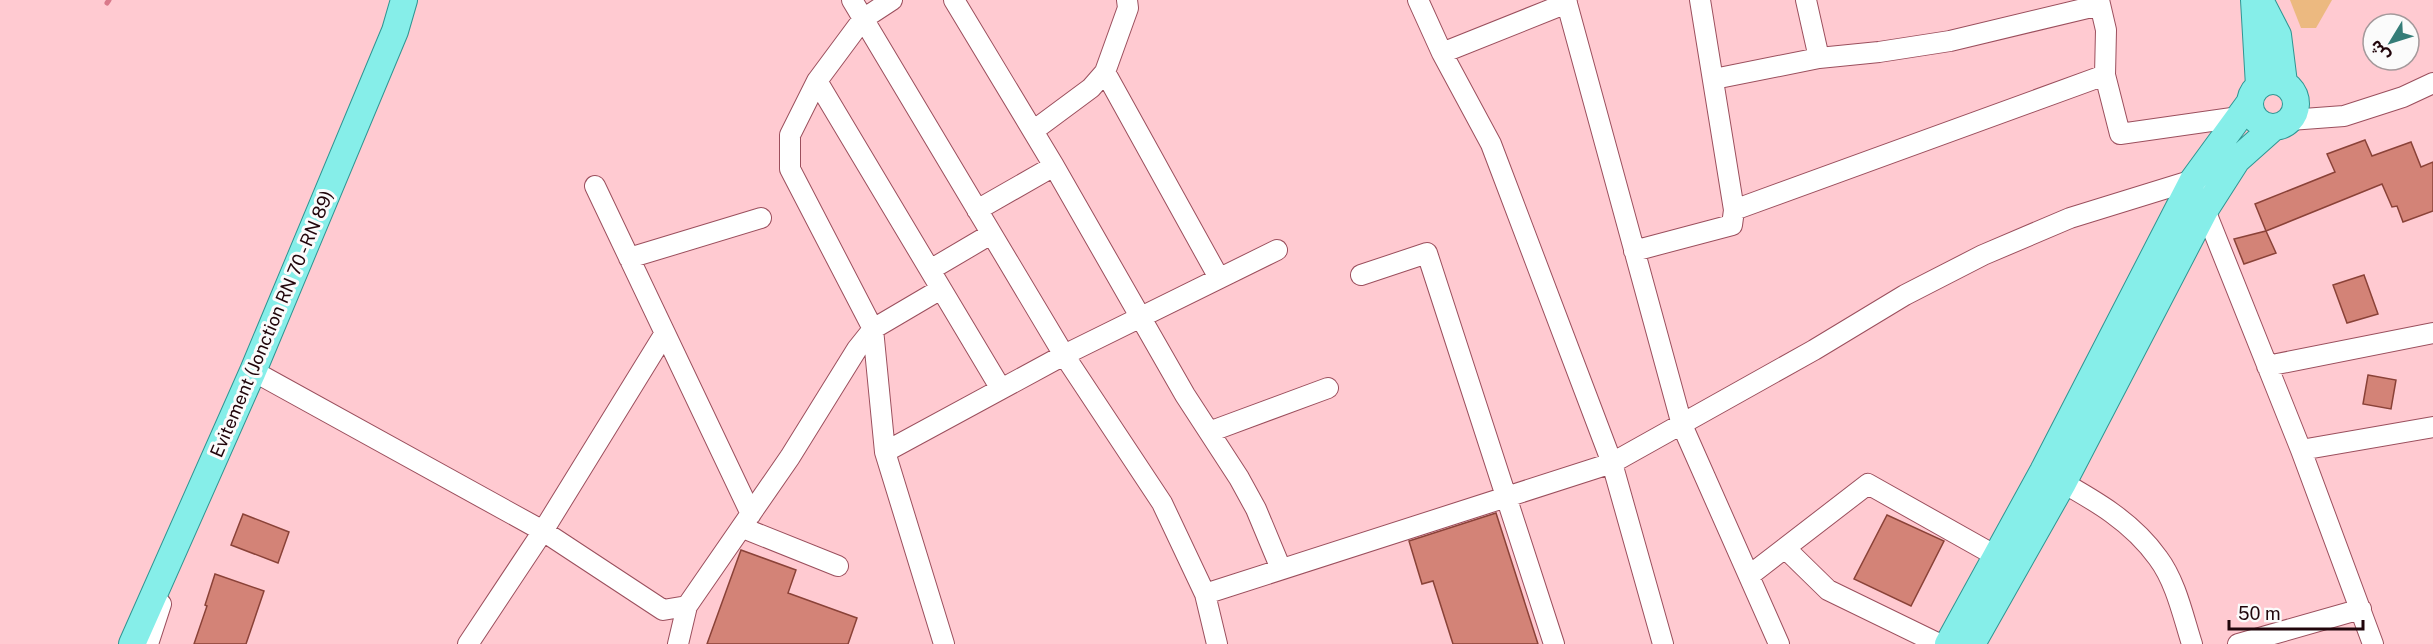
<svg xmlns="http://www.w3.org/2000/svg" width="2433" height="644" viewBox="0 0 2433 644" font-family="'Public Sans','Noto Sans Arabic',sans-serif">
  <rect width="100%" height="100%" fill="#ffcad1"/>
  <path fill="#ecb980" d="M2290,0H2332L2316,28H2301Z"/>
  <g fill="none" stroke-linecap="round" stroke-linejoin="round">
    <path stroke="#d9798a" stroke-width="5" d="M107,3L109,0"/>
  </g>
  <path fill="#d38377" stroke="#8a4238" stroke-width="1.5" d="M2365,140L2372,156L2411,142L2421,167L2433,162V211L2403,222L2397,206L2392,207L2382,184L2266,231L2255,204L2335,172L2327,154Z
    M2266,231L2276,253L2244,264L2234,239Z
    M2364,275L2378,314L2347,323L2333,285Z
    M2368,375L2396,380L2391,409L2363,404Z
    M1496,513L1538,644H1453L1433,581L1422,584L1409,541Z
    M243,514L289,532L278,563L231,545Z
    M1887,515L1944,541L1911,606L1854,579Z
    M741,550L796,570L788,593L857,618L848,644H707Z
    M215,574L264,591L246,644H194L207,606L205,605Z"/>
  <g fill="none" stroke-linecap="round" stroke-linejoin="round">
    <g stroke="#9b4f5d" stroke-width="22">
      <path id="minor" d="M852,0L1064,355L1162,503L1205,594L1217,644
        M892,0L863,19L817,81L790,135V169L873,329L885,452L944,644
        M954,0L1054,166L1185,395L1239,478L1256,509L1281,569
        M1418,0L1442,53L1491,144L1612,463L1663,644
        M1566,0L1682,425L1779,644
        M1700,0L1734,210L2105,75
        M1806,0L1819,58
        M2099,0L2106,30L2105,75L2120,134L2239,117
        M1442,53L1567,3
        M1105,72L1219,278
        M1714,79L1819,58L1879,52L1950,41L2100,5
        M817,81L1001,389
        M2290,120L2344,116L2403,97L2433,83
        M1033,131L1091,88L1105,72L1128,8L1127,0
        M595,186L751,514
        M977,210L1054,166
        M1634,251L1732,225L1734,210
        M629,258L761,218
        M930,270L991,234
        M1361,275L1427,253L1554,644
        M2267,366L2433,333
        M253,371L543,531L663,610L687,606L790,457L857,349L873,329L941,289
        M1209,432L1328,388
        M2301,450L2433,427
        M885,452L1064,355L1277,250
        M2053,477C2092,499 2131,520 2158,558C2176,582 2183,616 2192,644
        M743,528L838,566
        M1785,548L1828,590L1939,644
        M1750,575L1868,484L1996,556
        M1205,594L1612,463L1814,350L1905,295L1983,255L2070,218L2193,180L2301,450L2373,644
        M148,644L161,604
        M468,644L543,531L665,333
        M678,644L687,606
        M2238,644L2361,609"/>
    </g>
    <g stroke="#2f9592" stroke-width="28">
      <path id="major" d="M2254,0L2259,86
        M2260,0L2278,35L2284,83
        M2250 104a23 23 0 1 1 46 0a23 23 0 1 1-46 0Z
        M132,644L253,371L395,31L404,0
        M1948,644L2043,471L2193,180L2250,102
        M1972,644L2063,483L2205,210L2237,160L2274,127"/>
    </g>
    <use href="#minor" stroke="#fff" stroke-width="20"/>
    <use href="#major" stroke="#86eee9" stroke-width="26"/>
  </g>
  <g text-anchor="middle" stroke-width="6" stroke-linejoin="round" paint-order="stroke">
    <g font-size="18" fill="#21050b" stroke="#fbfbfb">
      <text transform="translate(272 324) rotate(-67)" y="6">Evitement (Jonction RN 70 - RN 89)</text>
    </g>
  </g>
  <g transform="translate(2391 42) rotate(232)"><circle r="28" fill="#fbfbfb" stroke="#a4999b" stroke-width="1.5"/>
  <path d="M0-4.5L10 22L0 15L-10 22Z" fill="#357d78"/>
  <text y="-9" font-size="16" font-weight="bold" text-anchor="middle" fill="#21050b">ش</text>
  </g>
  <path d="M2229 620v9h134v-9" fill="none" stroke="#21050b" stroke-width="3"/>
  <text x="2238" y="620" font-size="18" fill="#21050b" stroke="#fbfbfb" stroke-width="4.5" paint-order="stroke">50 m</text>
</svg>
